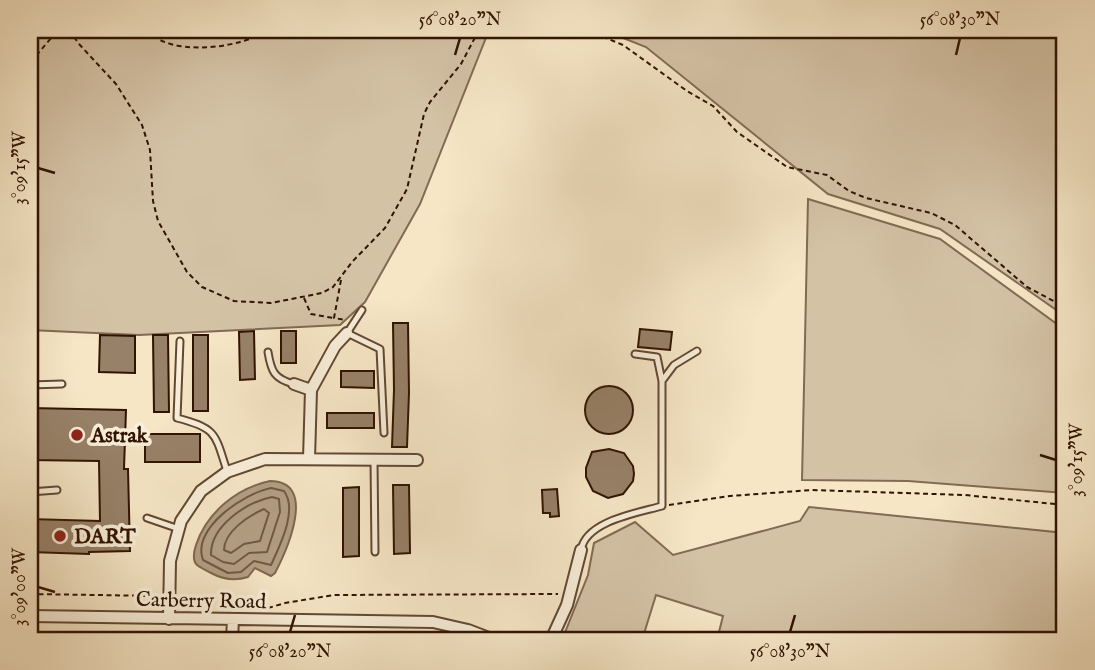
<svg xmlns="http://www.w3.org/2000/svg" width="1095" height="670" viewBox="0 0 1095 670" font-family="'IM FELL English',serif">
  <rect width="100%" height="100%" fill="#f6e6c6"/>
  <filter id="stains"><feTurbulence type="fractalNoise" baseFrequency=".00286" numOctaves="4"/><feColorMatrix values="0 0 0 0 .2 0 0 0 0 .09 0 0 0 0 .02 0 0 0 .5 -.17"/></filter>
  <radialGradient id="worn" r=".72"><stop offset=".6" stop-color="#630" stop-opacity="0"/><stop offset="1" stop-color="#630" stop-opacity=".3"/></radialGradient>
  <path fill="#d4c2a5" stroke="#826a54" stroke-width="2" d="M30,30H489L420,204L365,302L340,325L139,335L30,330Z
    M603,30H1065V316L940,229L828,194L646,47Z
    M808,199L940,239L1065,330V493L908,481L802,480Z
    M809,507L1065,533V640H717L723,616L656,595L642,640H562L588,575L594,543L635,522L673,555L800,521Z"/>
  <path fill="#b39e83" stroke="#7f664f" stroke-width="2" d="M270,481C318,481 287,550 275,573L271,576L255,568L248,577C235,581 224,580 211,573C207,571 201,568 197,565C192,560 194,551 196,545C207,512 237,488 270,481Z"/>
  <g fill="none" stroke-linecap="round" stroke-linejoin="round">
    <path stroke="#725842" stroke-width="2" d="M271,488L284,491C298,510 280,545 271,565L254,561L241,572L228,573L203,560C191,528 245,493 271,488Z
      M272,497L279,499L280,512L267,552L249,553L234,564L223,562L211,555C210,526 247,502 272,497Z
      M264,509L269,513L260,541L244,544L231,553L224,550C224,532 248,516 264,509Z"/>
  </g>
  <path fill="#978168" stroke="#301302" stroke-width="2" d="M393,323H408L409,393L407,447H392L394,390Z
    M640,329L672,332L670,350L638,347Z
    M254,331L255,379L240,380L239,332Z
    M281,331H296V363H281Z
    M100,335L135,336V373L99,372Z
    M153,335H168L169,412H154Z
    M193,335H208V411H193Z
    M341,371H374V388L341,387Z
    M585 410a24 24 0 1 1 48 0a24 24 0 1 1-48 0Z
    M30,408L126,410L124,469H128L130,551L89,552V554L30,552V519L100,521L99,461L30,460Z
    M327,413H374V428H327Z
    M145,434H200V462H145Z
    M609,449L624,453L633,466L634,474L633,481L623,494L608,498L593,491L586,477V468L592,452Z
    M393,485H409L410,553L394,554Z
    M359,487V556L343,557V488Z
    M557,489L559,516L550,517V513H543L542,490Z"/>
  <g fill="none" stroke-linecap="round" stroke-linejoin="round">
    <g stroke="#624833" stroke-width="9">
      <path id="lane" d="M362,310L347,333L380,349L384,433
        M180,341L177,418C217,428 215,434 227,471
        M268,352C271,371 274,379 294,384
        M662,381L674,365L697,351
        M30,385L62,384
        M374,460L375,552
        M30,492L57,490
        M147,518L179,529
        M581,550C586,521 637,513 662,506V381L657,357L635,354"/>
    </g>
    <g stroke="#624833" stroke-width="14">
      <path id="street" d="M294,384L311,390
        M309,459L311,390L335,346L347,333
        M30,616L433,622L468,630L494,640
        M169,619L170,561L181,521L201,491L227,472L265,459L417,460
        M232,640L233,619
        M551,640L567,605L581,550"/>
    </g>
    <path stroke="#301302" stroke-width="2" stroke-dasharray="5 3.5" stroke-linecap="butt" d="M69,30L79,44L116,84L142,125L150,150L153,201L158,221L187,272L202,287L234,301L271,303L322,293L333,287L352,262L385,228L407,189L424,114L430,102L461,64L479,30
      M147,30C151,33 155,37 160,40C188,54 243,47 268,30
      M587,30L623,45L687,91L713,106L737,132L787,167L827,175L849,191L866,198L931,213L955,225L1027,287L1065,307
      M30,71L35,57L58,30
      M341,280L334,318L346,320
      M304,298L311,314L333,318
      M669,505L730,496L811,490L965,495L1065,505
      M30,594L160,596
      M268,608L285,603L334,595L558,594"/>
    <use href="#lane" stroke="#f9efda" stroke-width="5"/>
    <use href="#street" stroke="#f9efda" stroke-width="10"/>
  </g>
  <path fill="none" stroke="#301302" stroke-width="2.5" d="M455,55L460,38M956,55L960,38M38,168L55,173M1040,455L1056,460M38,587L55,592M290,632L295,615M790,632L795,615"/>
  <g fill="#8f2418" stroke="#f9efda" stroke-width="2.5">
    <circle cx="77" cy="435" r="7"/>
    <circle cx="60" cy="536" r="7"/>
  </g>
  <g text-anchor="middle" stroke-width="7" stroke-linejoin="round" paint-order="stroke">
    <g font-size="21" font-weight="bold" fill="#301302" stroke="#f9efda" text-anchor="start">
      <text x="91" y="442">Astrak</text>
      <text x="74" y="543">DART</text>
    </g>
    <g font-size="21" fill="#301302" stroke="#f9efda">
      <text transform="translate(201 600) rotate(1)" y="7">Carberry Road</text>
    </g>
  </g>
  <rect width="1095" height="670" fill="none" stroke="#f6e6c6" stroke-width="77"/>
  <rect x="38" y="38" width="1018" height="594" fill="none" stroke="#301302" stroke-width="2.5"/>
  <g font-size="18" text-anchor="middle" fill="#301302">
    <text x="460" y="25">56°08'20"N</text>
    <text x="960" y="25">56°08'30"N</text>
    <text transform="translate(19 168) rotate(-90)" y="6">3°09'15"W</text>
    <text transform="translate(1076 460) rotate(-90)" y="6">3°09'15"W</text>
    <text transform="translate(19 587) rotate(-90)" y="6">3°09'00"W</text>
    <text x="290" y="657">56°08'20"N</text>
    <text x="790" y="657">56°08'30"N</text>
  </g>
  <rect width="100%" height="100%" filter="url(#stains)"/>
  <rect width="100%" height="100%" fill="url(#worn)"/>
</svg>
